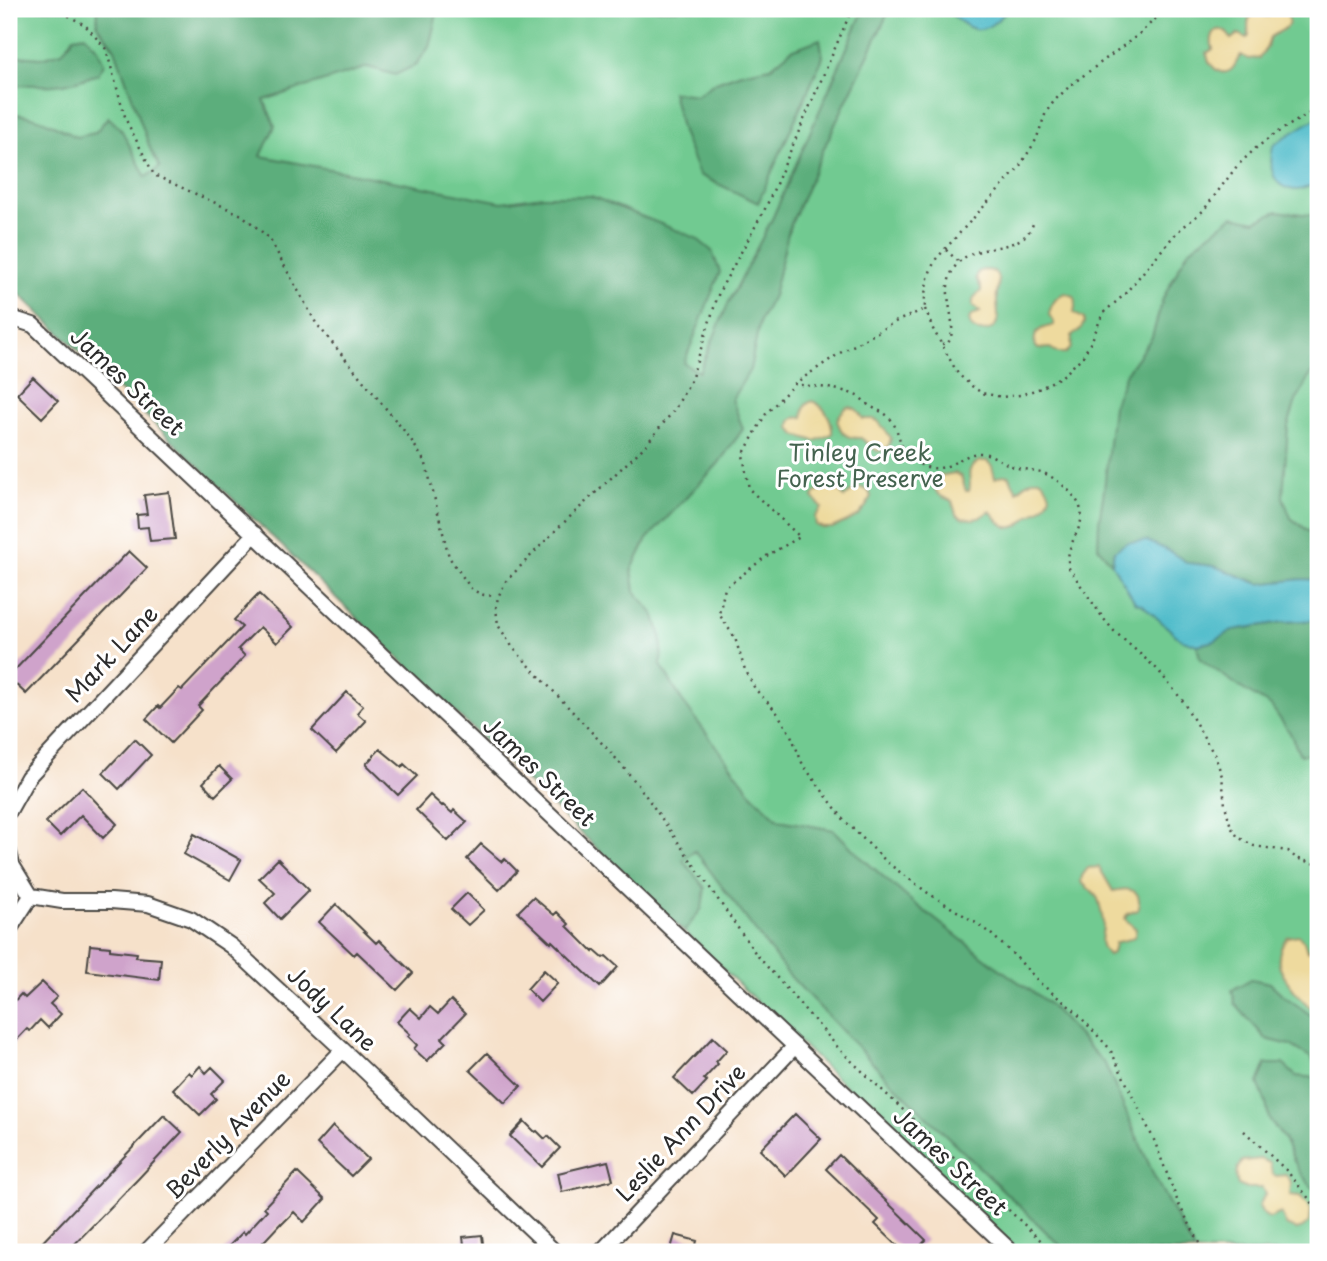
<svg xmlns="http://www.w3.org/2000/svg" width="1327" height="1261" viewBox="0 0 1327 1261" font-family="'Playpen Sans',sans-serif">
  <rect width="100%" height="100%" fill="#fff"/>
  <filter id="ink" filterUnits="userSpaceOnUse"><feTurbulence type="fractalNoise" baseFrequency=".0143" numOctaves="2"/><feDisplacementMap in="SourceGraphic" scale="14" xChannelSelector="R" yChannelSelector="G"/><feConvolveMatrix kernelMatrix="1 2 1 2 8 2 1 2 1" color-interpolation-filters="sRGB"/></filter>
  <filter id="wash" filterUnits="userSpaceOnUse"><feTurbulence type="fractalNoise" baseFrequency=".00686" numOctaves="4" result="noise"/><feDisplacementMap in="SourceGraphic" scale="28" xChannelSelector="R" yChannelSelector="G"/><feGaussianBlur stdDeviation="1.57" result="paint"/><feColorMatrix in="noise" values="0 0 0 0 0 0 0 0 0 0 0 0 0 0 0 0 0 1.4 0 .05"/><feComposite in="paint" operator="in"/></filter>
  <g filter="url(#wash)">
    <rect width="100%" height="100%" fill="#f6e1ca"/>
    <path fill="#71ca91" stroke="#4e7a5e" stroke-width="2" d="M9,9H1318V1252H1018L9,284Z"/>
    <path fill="#5cae7b" stroke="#446c53" stroke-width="2" d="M9,9H14L17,56L41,58L62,52L74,37L85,35L98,49L104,64L98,74C84,79 70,84 54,85C35,87 29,81 9,89Z
      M98,9H438L429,47L416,65L395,75L368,67L264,100L275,126L261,156L502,202L542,196H591L696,238L712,251L720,272L684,363L699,372L728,304L773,217L864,9H890L823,150L789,229L773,296L760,320L750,370L732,399L743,429L718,464L647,539L632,569L635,591L655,616L662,640L661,665L682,701L753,795L779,820L834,830L862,858L909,899L993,964L1047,1002L1105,1064L1155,1178L1195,1252H1067L889,1080L787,973L695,851L683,860L705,888L702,908L684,932L9,284V114C32,113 56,125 76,137L95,133L108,117L121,129L146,177L160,167L151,151L115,49L97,25Z
      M820,39L823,57L758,203L699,175L682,132L672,92L697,95L716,82L741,73L771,67L791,50Z
      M1277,211L1318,216V370L1311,374L1296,401L1288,426L1283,497L1291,518L1318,538V580L1302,579L1260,584L1214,566L1188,563L1169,551H1114L1112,564L1098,547L1099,522L1104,490L1113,406L1126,373L1152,337L1163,298L1188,251L1233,216L1255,221Z
      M1318,620V754L1300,755L1290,733L1271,706L1244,690L1200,659L1197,645L1214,641L1233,630L1283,622Z
      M1251,979L1270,983L1283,995L1312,1016L1318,1027V1075L1312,1058L1290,1045L1266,1039L1235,1004L1232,990Z
      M1266,1064H1283L1296,1076L1318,1078V1195L1299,1171L1284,1139L1269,1119L1266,1103L1258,1083Z"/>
    <path fill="#eeda9e" stroke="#8c8264" stroke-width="2" d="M1273,9H1284C1297,28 1282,29 1270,37L1267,47L1259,58L1248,59L1241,55C1237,59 1236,66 1231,70C1219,78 1207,63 1207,53L1213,49C1207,32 1222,21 1231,39L1238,34L1247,38L1249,36C1246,17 1249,11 1268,16Z
      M983,270C989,270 995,270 997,276C1000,282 998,287 997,293C996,301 998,308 998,316C998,319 997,323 995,326C991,331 979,333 974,329C970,327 970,323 969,319L972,315L980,312L973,306C972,298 975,296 981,291V288L976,278L978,272Z
      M1065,293L1074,296L1076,301L1074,313L1084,319V323L1079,331L1072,336L1071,348L1066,353H1058L1050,348L1038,349C1032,343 1034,331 1044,328C1047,326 1051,327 1054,325V322L1049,315C1050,306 1056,296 1065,293Z
      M812,401C825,406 833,420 832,434L815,441L796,435L790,428L791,421L795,418L803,417C804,408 804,404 812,401Z
      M847,407C856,407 859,411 863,419H873L878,421L891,438L889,445L884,450L877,451L861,438C847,439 841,434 837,420L841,413Z
      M980,461H987L992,466L995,478L1003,475L1009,476L1017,491C1032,479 1041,469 1050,495C1046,506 1040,510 1031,515C1026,518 1022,524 1017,526C1004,532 997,518 990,511L979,518L972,519L962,518L956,514L952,501C941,497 934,494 933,481L938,476L955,473L961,476L966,491H969C973,478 962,470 980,461Z
      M831,485L836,486L844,497L858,487L868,490L871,496L867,505L859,515L850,520L832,528H823L816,525L815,517L822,508L813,497L817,492Z
      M1099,867L1113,891C1130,887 1143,889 1138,910L1127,914L1125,919L1136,929L1135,936C1127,942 1123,939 1115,943L1113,953L1108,955C1096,942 1104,936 1103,922C1102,915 1100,905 1098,899C1094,892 1087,888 1081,882L1082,876L1088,868Z
      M1298,935L1304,941L1307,951L1318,946V1012C1307,1008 1281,977 1279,964C1278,955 1281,945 1287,937Z
      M1261,1159L1270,1163L1272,1173L1276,1176L1286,1175L1291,1182L1290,1195L1300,1196L1311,1209L1310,1221L1303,1228L1297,1230L1286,1225L1281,1213L1270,1218C1263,1216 1262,1212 1259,1206L1265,1194L1262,1188H1245L1238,1185C1235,1175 1236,1169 1242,1161Z"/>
    <path fill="#50bcca" stroke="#3e747a" stroke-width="2" d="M945,9H1009C981,38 974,34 945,9Z
      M1318,117V183C1312,185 1303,190 1296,190C1270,188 1269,165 1273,146L1282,139Z
      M1147,541L1169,551L1188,563L1214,566L1259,584L1302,579L1318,580V620L1283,622L1233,630L1214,641L1197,645L1180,639L1143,605L1135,602L1112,564L1114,551L1128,542Z"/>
    <g id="blocks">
      <path fill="#cfa3cb" d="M33,377L58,401L42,418L17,394Z
        M169,492L175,539L150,541L148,527L138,528L137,515L147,514L144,495Z
        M129,551L147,568L26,694L9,678V676Z
        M259,594L293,627L277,643L260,627L238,649L245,656L198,706L202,710L171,743L146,719L158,706L160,708L179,688L182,690L242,627L234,620Z
        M347,692L363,706L357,713L366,721L336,753L312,730Z
        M135,739L151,755L119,789L103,773Z
        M380,749L402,767L404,764L417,776L398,795L366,764Z
        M219,766L232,779L215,796L203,783Z
        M82,787L117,824L103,838L81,815L60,836L46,822Z
        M430,795L442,806L443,805L452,813L454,810L467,822L448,841L416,810Z
        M194,834L241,860L230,880L184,854Z
        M481,844L502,862L505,859L517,871L499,890L467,859Z
        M278,859L309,890L280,919L265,903L275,893L259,878Z
        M467,893L484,910L468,925L451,909Z
        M533,897L554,915L557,912L569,924L567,926L593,952L594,950L603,958L606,956L618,967L600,987L552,941L551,943L518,912Z
        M336,904L376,943L379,940L413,973L397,990L357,952L354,955L319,922Z
        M90,945L110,947V950L137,953L136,957L161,959L159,980L87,971Z
        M544,970L558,983L540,1002L527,989Z
        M42,982L57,997L50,1004L61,1014L48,1028L40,1020L30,1031L27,1029L9,1048V1007L21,994L25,998Z
        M451,1000L465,1014L442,1038L446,1042L427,1061L414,1049L417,1045L408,1036L410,1034L397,1022L410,1008L421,1018L430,1007L438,1014Z
        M713,1037L727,1050L716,1062L718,1064L704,1079L707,1081L693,1096L674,1078Z
        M487,1053L521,1086L505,1103L470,1070Z
        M200,1066L206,1073L212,1067L225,1080L211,1094L216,1099L200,1115L173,1089L189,1072L192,1075Z
        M795,1114L821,1139L786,1176L760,1150Z
        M164,1115L182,1132L138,1179L67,1252H33Z
        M524,1121L535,1132L537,1131L545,1139L548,1136L560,1148L542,1167L510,1136Z
        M333,1126L368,1159L351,1176L317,1144Z
        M839,1155L926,1240L915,1252H904L875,1224L879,1220L826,1169Z
        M608,1161L613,1180L562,1192L558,1173Z
        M297,1172L325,1199L304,1222L294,1212L282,1224L281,1223L254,1252H223L243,1232L245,1234L267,1210L264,1207Z
        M482,1235L484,1252H465L463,1237Z
        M675,1235L697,1241L694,1252H670Z"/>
    </g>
  </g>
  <g filter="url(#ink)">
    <use href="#blocks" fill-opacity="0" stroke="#494643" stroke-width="2"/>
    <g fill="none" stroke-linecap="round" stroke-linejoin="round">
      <g stroke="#494643" stroke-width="18">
        <path id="street" d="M9,320L11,318L33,325L1012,1252
          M9,811L28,777L255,534
          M9,852L12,865L31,896L9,930
          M31,896L62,901H111L148,904L191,919L231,946L343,1050L555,1252
          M146,1252L343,1050
          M601,1252L795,1046"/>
      </g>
      <path stroke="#494643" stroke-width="2.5" stroke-dasharray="2 5" stroke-linecap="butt" d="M56,9L85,25L106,49L126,120L154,175L242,215L269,238L316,323L410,438L426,464L449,557L472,590L484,595L496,596
        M852,9L766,207L719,292L691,380L675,409L645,446L555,531L506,581L498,597L496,608L498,625L513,648L613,755L639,786L756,954L842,1052L1053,1252
        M1166,9L1138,35L1072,84L1055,100L1046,112L1036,140L1018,169L936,259C927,276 924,290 925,309L895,322L840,353L794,384L765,415L743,455L749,489L800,537L768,555L725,588L719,614L735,638L744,667L755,689L776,711L791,735L803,765L845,821L889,864L928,893L973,921L991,934L1016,957L1041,984L1074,1010L1110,1049L1154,1140L1179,1205L1205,1252
        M946,250L959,262
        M925,309L933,329L958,374L973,387L982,393L1002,397L1020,395L1041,388L1065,374L1083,356L1092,340L1103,313L1123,296L1177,232L1203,211L1237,166L1256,148L1273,135L1318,108
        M942,344L948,343C962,321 934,290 958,263C978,241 1021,255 1033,224
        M794,384C814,387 839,387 857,396C862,398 865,403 870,406C878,411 886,412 892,421C903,438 897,453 919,464C947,478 959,453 980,453C991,453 1000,461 1009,465C1019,470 1030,469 1041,472C1055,477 1075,493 1080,507C1088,527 1063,543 1069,568L1103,618L1114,631L1157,669L1182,700L1215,756L1222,776L1225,805L1231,827L1238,837L1254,846L1288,851L1296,858L1318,865
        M1244,1131L1287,1171L1318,1210"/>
      <use href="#street" stroke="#fff" stroke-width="14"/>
    </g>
  </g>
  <g text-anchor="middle" stroke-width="6" stroke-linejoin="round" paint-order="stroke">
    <g font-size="23" fill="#2b2b2b" stroke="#fff">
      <text transform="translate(127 382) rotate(43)" y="8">James Street</text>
      <text transform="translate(112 654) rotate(-47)" y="8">Mark Lane</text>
      <text transform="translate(539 772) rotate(44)" y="8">James Street</text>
      <text transform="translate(332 1009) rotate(43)" y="8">Jody Lane</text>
      <text transform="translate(681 1133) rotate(-47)" y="8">Leslie Ann Drive</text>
      <text transform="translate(228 1135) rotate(-46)" y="8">Beverly Avenue</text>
      <text transform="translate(950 1162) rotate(43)" y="8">James Street</text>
    </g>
    <g font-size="23" fill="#44634f" stroke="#fff">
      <text x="860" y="461">Tinley Creek<tspan x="860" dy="26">Forest Preserve</tspan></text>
    </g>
  </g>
  <rect width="1327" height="1261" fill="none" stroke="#fff" stroke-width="35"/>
</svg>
